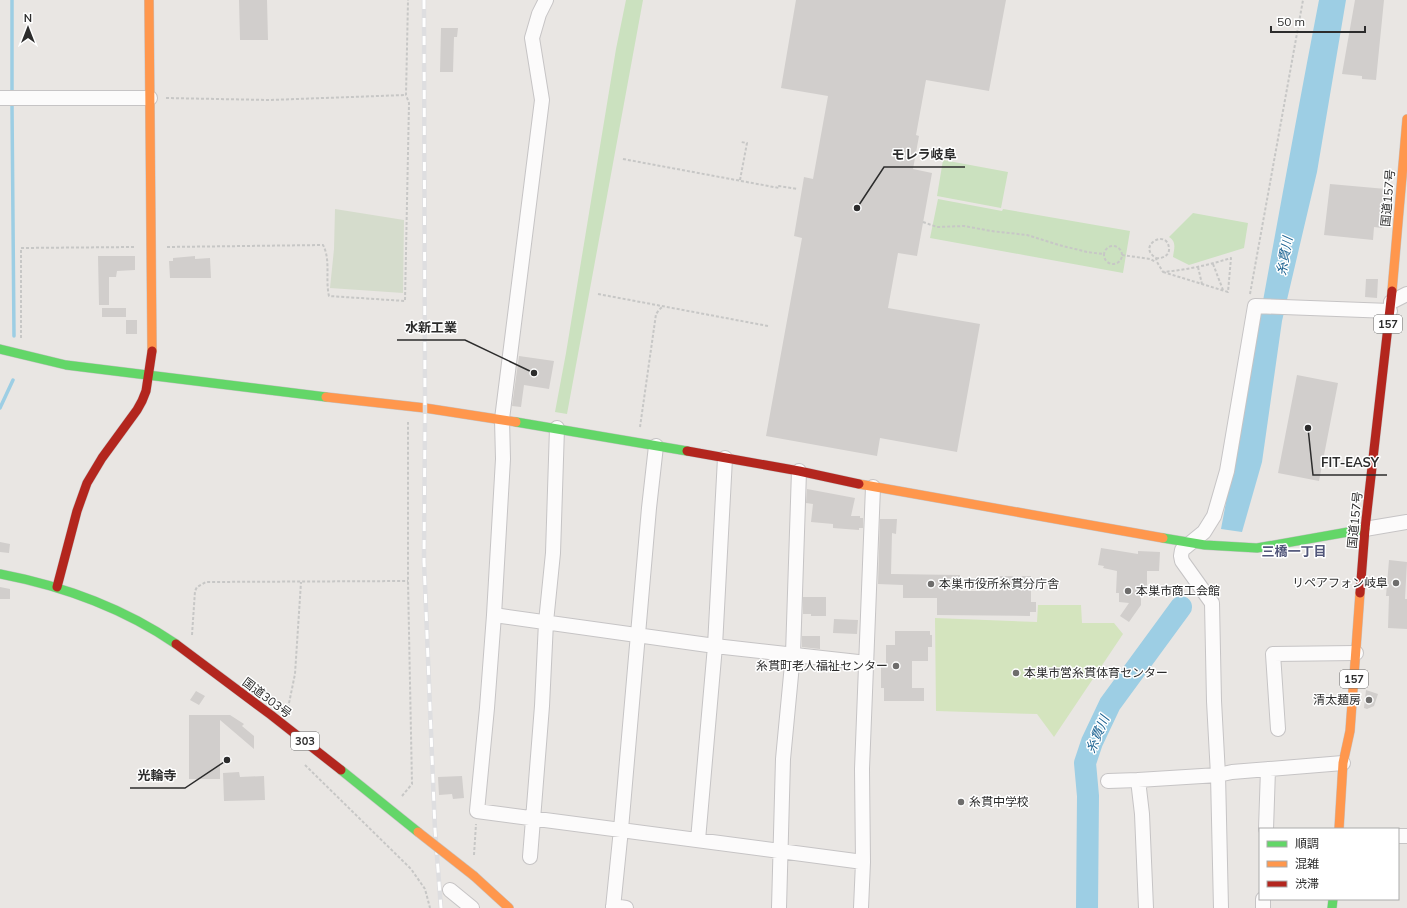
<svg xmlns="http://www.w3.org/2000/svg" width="1407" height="908" viewBox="0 0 1407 908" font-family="Mulish,'Noto Sans JP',sans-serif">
  <rect width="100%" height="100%" fill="#e9e6e3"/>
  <path fill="#cbe1bf" d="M626,0H643L567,414L555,412L566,353L616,49Z
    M943,160L1008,172L1001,208L937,196Z
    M938,199L1002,211L1003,209L1130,231L1123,273L930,238Z
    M1193,213L1248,223L1244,248L1189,265L1173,257C1174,249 1177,242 1169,237Z"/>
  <path fill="#d5dccc" d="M335,209L404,220L403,293L330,288L334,249Z"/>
  <path fill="#d4e4be" d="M1038,605H1081L1082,623H1114L1123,634L1054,737L1037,714L936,711L935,618L1037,622Z"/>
  <path fill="#9dcee4" d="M1319,0H1346L1317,172L1282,321L1262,462L1242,532L1221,529C1254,353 1285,176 1319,0Z"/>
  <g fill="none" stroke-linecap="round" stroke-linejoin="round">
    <path stroke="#9dcee4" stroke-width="3.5" d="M12,0V92
      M12,106L14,336
      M0,408L13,380"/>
    <path stroke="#9dcee4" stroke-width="22" d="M1087,908L1088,796L1085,763L1092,742L1110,704L1181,607"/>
  </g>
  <path fill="#d1cecc" d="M239,0H267L268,40H240Z
    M796,0H1006L989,91L926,80L916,135L919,136L913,169L932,173L917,256L898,253L888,308L980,324L957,452L880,438L877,456L766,436L802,238L794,236L804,177L813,179L828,96L781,88Z
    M1355,0H1384L1376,80L1362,79V76L1342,74Z
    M441,28H458L457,37H454L453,72H440Z
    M1330,184L1386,189L1382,228L1374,227L1373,240L1324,235Z
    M98,256H135V270L117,271L116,277H109V305H99Z
    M195,256V259L210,258L211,278H170L169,261H173V258Z
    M1366,279H1378L1377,298L1365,297Z
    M102,308H126V317H102Z
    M126,320H137V334H126Z
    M519,356L554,361L549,389L524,385L521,407L512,406Z
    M1297,375L1338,383L1319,481L1278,473Z
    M807,489L855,498L851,516H860V518H863V528H859V530L833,528V524L811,522L813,504L806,503Z
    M880,519H897L896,534L892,533L891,574L960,575V591H999L1000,576H1031V602H1036V612H1030V616L937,615V598H903V585L878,584Z
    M0,542L10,544L9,553L0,552Z
    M1101,548L1138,554V551L1160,552L1159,571H1147V589H1141V605L1129,622L1120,616L1129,603L1119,602V593H1116L1117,571L1103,568L1104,566L1098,565Z
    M1389,560L1407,562L1405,599H1407V629L1388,628L1389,596H1386Z
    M0,587L10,589V599H0Z
    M803,597H826V616H811V614H803Z
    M834,619L858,620L857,634L833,633Z
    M895,631H930V635H932V647H928V661H912V688H924V701H884V688H881V666H884V663H886V645H895Z
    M802,636H820V649L802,647Z
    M1366,690L1378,694L1374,706L1367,709L1364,708Z
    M196,691L205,696L199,705L190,700Z
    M189,715H230L244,724L242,726L254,736V749L220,720V779H189Z
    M239,772L240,777L264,776L265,800L224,801L223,773Z
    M462,776L464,798L453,799L452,794L439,795L438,777Z"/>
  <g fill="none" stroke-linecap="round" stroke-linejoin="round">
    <g stroke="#c6c4c5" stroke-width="16">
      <path id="street" d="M0,98H150
        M1391,302L1407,294
        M1365,529L1407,522
        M494,615L503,459L502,419L542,100L532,38L539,14L546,0
        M1278,729L1273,654L1356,653
        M1138,780L1142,814L1146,908
        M1108,781L1138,780L1218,775L1232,772L1343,763
        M1266,829L1268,769
        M1398,836H1407
        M698,840L715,646L725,458
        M530,857L542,706L546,622L553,553L557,428
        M863,862L477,811L487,708L494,615L715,646L867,663
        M450,890L472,908
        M613,906L626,908
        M613,908L621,829L649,508L656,446
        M779,908L783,759L793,654L799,471
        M861,908L863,862L862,769L873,487
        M1221,908L1218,775L1214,701L1212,603L1182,561L1181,556L1182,550L1204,532L1214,516L1227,471L1255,306L1390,311
        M1263,908V899"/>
    </g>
    <g stroke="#c6c4c5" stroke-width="10">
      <path id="fast" d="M0,349L66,365L326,397
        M516,422L687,451
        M1163,538L1205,545L1257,548L1365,529
        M0,574C63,586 123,608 176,644
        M341,770L418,832
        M1332,908L1333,899"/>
    </g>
    <g stroke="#c6c4c5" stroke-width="10">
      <path id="slow" d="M149,0L152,351
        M1392,291L1407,119
        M326,397L425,408L516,422
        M859,484L1163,538
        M1339,829L1343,763L1350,731L1360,593
        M474,876L509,908"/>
    </g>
    <g stroke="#c6c4c5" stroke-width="10">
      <path id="jam" d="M687,451L799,471L859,484
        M57,587L77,511L87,483L102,458L137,410L142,401L146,391L152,351
        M1360,593L1365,529L1392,291
        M176,644L271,715L341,770"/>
    </g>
    <path stroke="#c7c7c6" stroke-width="2" stroke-dasharray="3 2" stroke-linecap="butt" d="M166,98L269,100L406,95
      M623,159L779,188V186L797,189
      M740,180L747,143L741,142
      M923,222L937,227L964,226L991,231L1027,235L1059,245L1087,252L1103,254
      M1104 255a9 9 0 1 1 18 0a9 9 0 1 1-18 0Z
      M167,247L323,245C331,260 325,279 329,296L405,301L409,103L406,95L408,0
      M1122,255L1150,259L1156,262
      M1156,258C1163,259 1170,255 1169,248C1167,228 1136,246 1156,258L1157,262L1163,272C1186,270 1209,265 1231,258L1228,292L1163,272
      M1213,264L1223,290
      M1198,267L1202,284
      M598,294L768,326
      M1250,294L1303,0
      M21,338V248L135,247
      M640,427L656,314L659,310L662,307
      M192,635L195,591L197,587L206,582L408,581
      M288,708L295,674L301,582
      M305,765L411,869L425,889L430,908
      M402,796L412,784L408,581V422
      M474,855L476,824"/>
    <use href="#street" stroke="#fcfbfb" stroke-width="14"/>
    <use href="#fast" stroke="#63d668" stroke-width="9"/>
    <use href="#slow" stroke="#ff974d" stroke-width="9"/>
    <use href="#jam" stroke="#b3261e" stroke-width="9"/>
    <g stroke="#dedee0" stroke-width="4.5">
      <path id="rail" d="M424,0L425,418L424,561L435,830L441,908"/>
    </g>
    <use href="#rail" stroke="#fff" stroke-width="3" stroke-dasharray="9" stroke-linecap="butt"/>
    <g stroke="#c5c4c2" stroke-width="10" stroke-linecap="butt">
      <path id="slow-bridge" d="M418,832L474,876"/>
    </g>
    <use href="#slow-bridge" stroke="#ff974d" stroke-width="9"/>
  </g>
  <g fill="#6e6d6c" stroke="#fff" stroke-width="1.5">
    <circle cx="1396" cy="583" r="4"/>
    <circle cx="931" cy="584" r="4"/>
    <circle cx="1128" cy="591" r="4"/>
    <circle cx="896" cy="666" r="4"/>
    <circle cx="1016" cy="673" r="4"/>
    <circle cx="1369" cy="700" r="4"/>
    <circle cx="961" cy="802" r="4"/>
  </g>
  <g text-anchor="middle" stroke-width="3" stroke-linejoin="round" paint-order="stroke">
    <g fill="#fff" stroke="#6b6b6b" stroke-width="1">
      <rect x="1374" y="315" width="28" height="18" rx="3"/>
      <rect x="1340" y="670" width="28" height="18" rx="3"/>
      <rect x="291" y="732" width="28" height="18" rx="3"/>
    </g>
    <g font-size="11" font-weight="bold" fill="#2c2c2c">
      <text x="1388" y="328">157</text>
      <text x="1354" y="683">157</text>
      <text x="305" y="745">303</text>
    </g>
    <g font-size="12" fill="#2c2c2c" stroke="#fff">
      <text transform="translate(1388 198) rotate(-85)" y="4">国道157号</text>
      <text transform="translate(1355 520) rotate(-84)" y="4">国道157号</text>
      <text transform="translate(267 698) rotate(37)" y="4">国道303号</text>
    </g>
    <g font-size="12" fill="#2c2c2c" stroke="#fff" text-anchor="start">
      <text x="1388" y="587" text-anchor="end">リペアフォン岐阜</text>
      <text x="939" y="588">本巣市役所糸貫分庁舎</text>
      <text x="1136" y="595">本巣市商工会館</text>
      <text x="888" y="670" text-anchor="end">糸貫町老人福祉センター</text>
      <text x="1024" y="677">本巣市営糸貫体育センター</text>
      <text x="1361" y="704" text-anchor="end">清太麺房</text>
      <text x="969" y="806">糸貫中学校</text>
    </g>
    <g font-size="13" font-style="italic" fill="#1b6291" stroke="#fff">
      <text transform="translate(1284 256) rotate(-80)" y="5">糸貫川</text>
      <text transform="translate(1097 734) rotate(-67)" y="5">糸貫川</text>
    </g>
    <g font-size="13" font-weight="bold" fill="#505579" stroke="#fff">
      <text x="1294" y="556">三橋一丁目</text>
    </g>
  </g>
  <path fill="none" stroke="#2c2c2c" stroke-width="1.5" d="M857 208L884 167H965M534 373L465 340H397M1308 428L1313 475H1387M227 760L185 788H130"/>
  <g fill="#2c2c2c" stroke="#fff" stroke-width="1.5">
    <circle cx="857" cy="208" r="4"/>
    <circle cx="534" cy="373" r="4"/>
    <circle cx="1308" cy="428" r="4"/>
    <circle cx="227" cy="760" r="4"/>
  </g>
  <g font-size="13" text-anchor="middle" font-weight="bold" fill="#2c2c2c" stroke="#fff" stroke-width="3" stroke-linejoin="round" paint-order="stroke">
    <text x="924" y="159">モレラ岐阜</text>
    <text x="431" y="332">水新工業</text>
    <text x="1350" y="467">FIT-EASY</text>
    <text x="157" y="780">光輪寺</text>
  </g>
  <rect x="1259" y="828" width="140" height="72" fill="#ffffff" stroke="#ababab"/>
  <rect x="1267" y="841" width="20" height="6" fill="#63d668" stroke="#ababab"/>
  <text x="1295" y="848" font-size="12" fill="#2c2c2c">順調</text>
  <rect x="1267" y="861" width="20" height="6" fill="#ff974d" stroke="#ababab"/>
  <text x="1295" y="868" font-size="12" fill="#2c2c2c">混雑</text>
  <rect x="1267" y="881" width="20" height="6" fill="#b3261e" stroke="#ababab"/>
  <text x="1295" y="888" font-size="12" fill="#2c2c2c">渋滞</text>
  <g transform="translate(28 28)" stroke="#ffffff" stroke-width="3" paint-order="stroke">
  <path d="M0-3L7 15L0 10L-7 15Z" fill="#2c2c2c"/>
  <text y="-6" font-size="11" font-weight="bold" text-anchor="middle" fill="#2c2c2c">N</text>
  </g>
  <path d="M1271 26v6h94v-6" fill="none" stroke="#2c2c2c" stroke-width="2"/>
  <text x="1277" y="26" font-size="12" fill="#2c2c2c" stroke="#ffffff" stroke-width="3" paint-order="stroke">50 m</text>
</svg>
